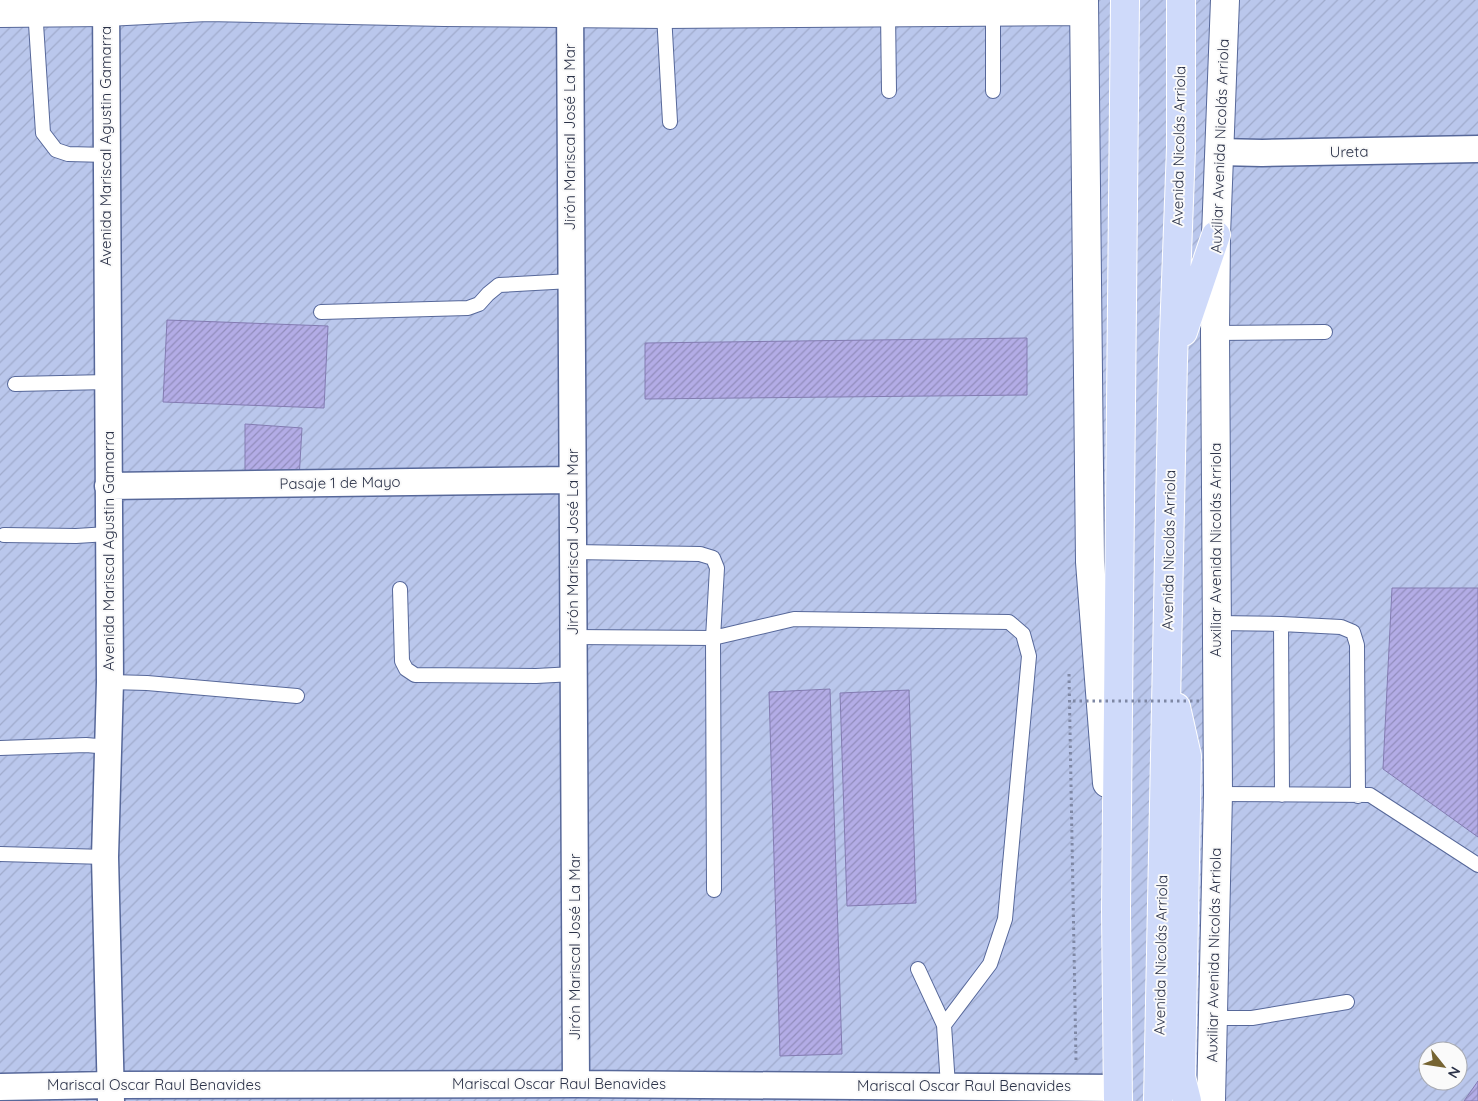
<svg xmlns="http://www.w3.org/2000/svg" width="1478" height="1101" viewBox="0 0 1478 1101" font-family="Quicksand,sans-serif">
  <defs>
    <pattern id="industrial-furrows" width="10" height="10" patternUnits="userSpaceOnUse" patternTransform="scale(1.25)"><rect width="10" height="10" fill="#bac7ec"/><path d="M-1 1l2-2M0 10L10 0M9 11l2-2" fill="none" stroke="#a0abcc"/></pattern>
    <pattern id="building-hatch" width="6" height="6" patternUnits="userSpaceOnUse" patternTransform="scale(1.25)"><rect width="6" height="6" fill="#b3ace6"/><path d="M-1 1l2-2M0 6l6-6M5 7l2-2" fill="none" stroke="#928dbc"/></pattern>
  </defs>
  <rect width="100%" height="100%" fill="#ccd8fb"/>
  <path fill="url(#industrial-furrows)" fill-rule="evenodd" d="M0,0H1478V1101H0ZM1428,1051H1458V1081H1428Z"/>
  <path fill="url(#building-hatch)" stroke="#837cb2" d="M167,320L328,326L324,408L163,402Z
    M1027,338V395L645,399V343Z
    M245,424L302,428L299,479L245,476Z
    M1392,588H1478V837L1383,769Z
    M830,689L842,1054L780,1056L769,692Z
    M909,690L916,903L847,906L840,693Z
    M1478,1081V1101H1464Z"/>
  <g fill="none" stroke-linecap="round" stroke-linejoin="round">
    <g stroke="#57689a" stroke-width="16">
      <path id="service" d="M35,8L43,133L56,150L68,154L107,155
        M888,12L889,91
        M664,14L670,122
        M993,91V10
        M321,312L468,308L479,304L488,294L499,285L571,281
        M1215,333L1325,332
        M15,384L108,382
        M4,535L76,536L108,534
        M573,552L700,554L713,558L717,568L713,638L714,890
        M400,589L402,661L406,669L415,675L536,676L574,674
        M1217,623L1281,624
        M573,637L713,638L794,619L1009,622L1023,634L1029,656L1005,919L990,964L944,1025L948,1086
        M110,682L147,683L297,696
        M0,748L86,745L109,747
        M1218,794L1370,795L1478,865
        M1282,795L1281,624L1341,627L1353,632L1357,645L1358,796
        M0,854L105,857
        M918,969L944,1025
        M1213,1018H1252L1347,1002"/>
    </g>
    <g stroke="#57689a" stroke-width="29">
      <path id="minor" d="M106,0L110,682L105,857L111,1101
        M570,0L576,1084
        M1219,152L1262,153L1478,149
        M108,486L572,480
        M0,1087L111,1085L576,1084L1118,1088"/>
    </g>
    <g stroke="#57689a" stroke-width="30">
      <path id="tertiary" d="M1084,0L1090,562L1107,783
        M0,13L106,12L207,7L444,12L664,14L1084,11
        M1211,1101L1218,794L1215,333L1216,235L1225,0"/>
    </g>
    <g stroke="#fff" stroke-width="30">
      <path id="primary" d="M1183,332L1216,235
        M1176,707L1187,756L1181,1077L1187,1101
        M1118,1101L1116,910L1125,0
        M1158,1101L1173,360L1181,148V0"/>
    </g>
    <path stroke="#7e87a4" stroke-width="3" stroke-dasharray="2.5 4" stroke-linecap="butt" d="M1069,674L1076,1060"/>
    <use href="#service" stroke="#fff" stroke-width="14"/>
    <use href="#minor" stroke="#fff" stroke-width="26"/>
    <use href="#tertiary" stroke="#fff" stroke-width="28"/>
    <use href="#primary" stroke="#cfdafa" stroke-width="28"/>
    <path stroke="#7e87a4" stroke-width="3" stroke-dasharray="2.5 4" stroke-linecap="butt" d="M1073,701H1200"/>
  </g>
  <g text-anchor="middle" stroke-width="4" stroke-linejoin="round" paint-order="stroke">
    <g font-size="15" fill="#2a3147" stroke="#fafafa">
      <text transform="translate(570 137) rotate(-90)" y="5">Jirón Mariscal José La Mar</text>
      <text transform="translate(106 146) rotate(-90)" y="5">Avenida Mariscal Agustin Gamarra</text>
      <text transform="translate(1179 146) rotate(-89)" y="5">Avenida Nicolás Arriola</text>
      <text transform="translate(1220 146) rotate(-88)" y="5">Auxiliar Avenida Nicolás Arriola</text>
      <text transform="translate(1349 152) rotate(-1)" y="5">Ureta</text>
      <text transform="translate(340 483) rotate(-1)" y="5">Pasaje 1 de Mayo</text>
      <text transform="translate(573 542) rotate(-90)" y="5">Jirón Mariscal José La Mar</text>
      <text transform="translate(1169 550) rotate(-89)" y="5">Avenida Nicolás Arriola</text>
      <text transform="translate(1216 550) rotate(-90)" y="5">Auxiliar Avenida Nicolás Arriola</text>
      <text transform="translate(109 551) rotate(-90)" y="5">Avenida Mariscal Agustin Gamarra</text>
      <text transform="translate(575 947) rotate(-90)" y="5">Jirón Mariscal José La Mar</text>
      <text transform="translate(1161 955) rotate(-89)" y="5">Avenida Nicolás Arriola</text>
      <text transform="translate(1214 955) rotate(-89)" y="5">Auxiliar Avenida Nicolás Arriola</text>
      <text x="559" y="1089">Mariscal Oscar Raul Benavides</text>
      <text x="154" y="1090">Mariscal Oscar Raul Benavides</text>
      <text x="964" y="1091">Mariscal Oscar Raul Benavides</text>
    </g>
  </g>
  <g transform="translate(1443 1066) rotate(120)"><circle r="24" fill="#fafafa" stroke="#a7aab2"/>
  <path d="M0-4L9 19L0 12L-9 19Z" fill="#766432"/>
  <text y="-8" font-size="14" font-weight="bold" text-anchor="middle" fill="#2a3147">N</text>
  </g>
</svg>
